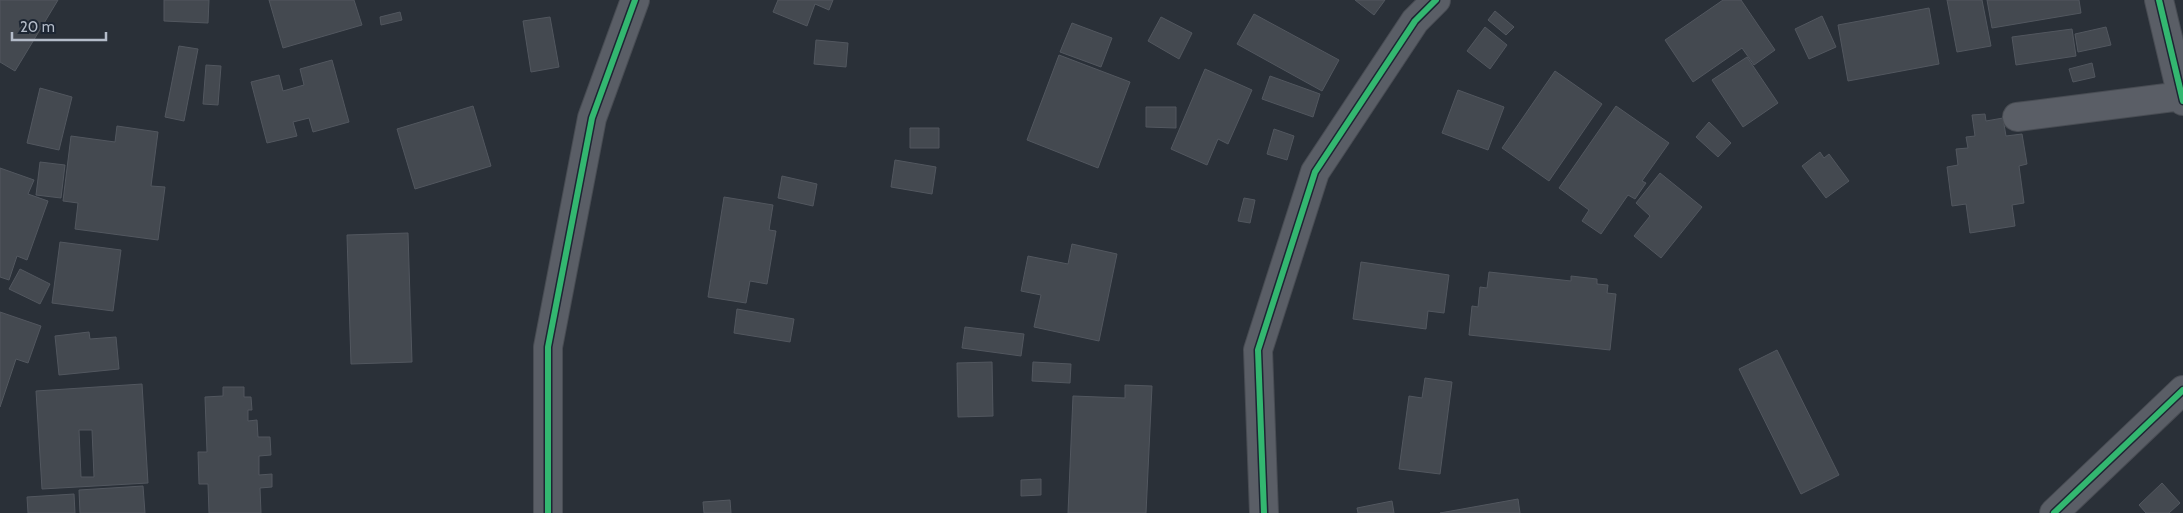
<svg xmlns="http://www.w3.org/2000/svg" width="2183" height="513" viewBox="0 0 2183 513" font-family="Cabin,sans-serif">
  <rect width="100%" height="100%" fill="#2a3038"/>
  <path fill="#444950" stroke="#52575f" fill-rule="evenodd" d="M0,0H58L15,71L0,62Z
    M164,0H209L208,23L164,21Z
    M269,0H354L362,25L283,48Z
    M778,0H833L829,10L815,4L807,26L773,12Z
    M1355,0H1385L1374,15Z
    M1723,0H1741L1775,50L1754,65L1742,48L1693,82L1665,40Z
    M1947,0H1982L1991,46L1957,52Z
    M1987,0H2079L2081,13L1992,28Z
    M1929,8L1939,64L1848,81L1838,25Z
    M1495,11L1514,27L1506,35L1488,20Z
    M400,12L402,20L381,25L380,17Z
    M1254,14L1339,60L1322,91L1237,44Z
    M1822,16L1836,47L1809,59L1795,29Z
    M550,17L559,67L531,72L523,21Z
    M1161,17L1192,33L1179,59L1148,41Z
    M1072,23L1112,38L1101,67L1060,52Z
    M1485,27L1507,45L1490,69L1467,51Z
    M2106,27L2111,45L2078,52L2075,34Z
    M2072,29L2076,56L2016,65L2012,37Z
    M816,40L848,43L846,67L814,64Z
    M179,46L198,49L184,121L165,117Z
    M1059,55L1130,82L1098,168L1027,140Z
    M1747,57L1778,103L1743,127L1712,80Z
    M332,60L349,122L313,132L309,118L293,122L297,136L267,143L251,82L279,75L283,91L304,85L300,69Z
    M2092,63L2095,77L2073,82L2069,69Z
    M206,65L221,66L218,105L203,104Z
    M1205,69L1252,90L1228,144L1218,139L1207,165L1171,149Z
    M1555,71L1602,104L1549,181L1502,148Z
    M1270,76L1320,94L1313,117L1262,99Z
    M40,88L72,97L59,150L27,143Z
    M1458,90L1504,107L1488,150L1442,133Z
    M473,106L491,166L415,189L397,129Z
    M1616,106L1669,143L1642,181L1646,183L1635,199L1628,195L1601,234L1582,221L1589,210L1559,188Z
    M1146,107H1176V128L1146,127Z
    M1985,114L1986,121L2003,118L2006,136L2022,134L2027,164L2019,166L2024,203L2012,205L2015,226L1970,233L1966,204L1952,206L1947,167L1958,165L1956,149L1968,148L1966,137L1975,136L1972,115Z
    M1709,122L1731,143L1718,157L1696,137Z
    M117,126L158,132L151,186L165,187L158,240L75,229L78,203L63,201L71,136L115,142Z
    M910,128H939V148H910Z
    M1274,129L1294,136L1287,160L1267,154Z
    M1820,152L1824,158L1829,154L1849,181L1826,198L1802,166Z
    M895,160L936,167L932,194L891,187Z
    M40,162L65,165L61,198L36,195Z
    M0,168L34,180L28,194L48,201L27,260L17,256L9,280L0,277Z
    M1660,173L1702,207L1661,258L1634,236L1650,216L1636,203Z
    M782,176L817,184L813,206L778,198Z
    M724,197L773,205L769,230L776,231L767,284L750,281L746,303L708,297Z
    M1244,198L1255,200L1250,223L1238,221Z
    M408,233L412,362L351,364L347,235Z
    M60,242L121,250L113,311L52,303Z
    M1072,244L1117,254L1099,341L1034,327L1041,295L1021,291L1028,256L1068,264Z
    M1361,262L1449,275L1444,313L1428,311L1426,329L1353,319Z
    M20,269L50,284L40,304L9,289Z
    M1489,272L1571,281V276L1597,279V284L1608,285L1607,293L1616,294L1610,350L1469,335L1472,306L1478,307L1480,287L1487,288Z
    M737,309L794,319L790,342L734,333Z
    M0,312L41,326L28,363L16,359L0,407Z
    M965,327L1024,334L1021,356L962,348Z
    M89,332L90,339L116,337L119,369L59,375L55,336Z
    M1777,350L1839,475L1801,494L1739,369Z
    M992,362L993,416L958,417L957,363Z
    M1033,362L1071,364L1070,383L1032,381Z
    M1425,378L1452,382L1440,474L1399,469L1409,396L1422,398Z
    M142,384L148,483L42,489L36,391ZM79,430H92L94,477H81Z
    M1125,385L1152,386L1146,513H1068L1073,396L1125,398Z
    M223,387H244V397H251L252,410H248V421L257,420L258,437H270L271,455L259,456V475L272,474V487L260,488L261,513H209L208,484H199L198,452H207L205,397L223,396Z
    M1041,479V495L1021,496V480Z
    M2162,483L2180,503L2169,513H2146L2139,505Z
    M143,486L145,513H80L79,490Z
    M74,494L75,513H28L27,497Z
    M1518,499L1520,513H1440Z
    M730,500L731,513H704L703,502Z
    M1392,501L1394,513H1358L1357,508Z"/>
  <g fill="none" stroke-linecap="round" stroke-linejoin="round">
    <g stroke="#484c53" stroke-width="30">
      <path id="minor" d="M2159,0L2183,101
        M2017,117L2182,96
        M548,513V347L592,118L635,0
        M1264,513L1258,350L1315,172L1415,21L1436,0
        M2054,513L2183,390"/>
    </g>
    <use href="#minor" stroke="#5a5e66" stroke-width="28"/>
    <g stroke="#1d2633" stroke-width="9">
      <path id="cycleway" d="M2159,0L2183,101
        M548,513V347L592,118L635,0
        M1264,513L1258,350L1315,172L1415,21L1436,0
        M2054,513L2183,390"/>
    </g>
    <use href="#cycleway" stroke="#33b770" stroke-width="6"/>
  </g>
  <path d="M12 32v8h94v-8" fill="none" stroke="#b4bcc9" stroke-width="2.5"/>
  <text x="20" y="32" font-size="15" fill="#b4bcc9" stroke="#1d2633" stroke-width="4" paint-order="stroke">20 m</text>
</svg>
